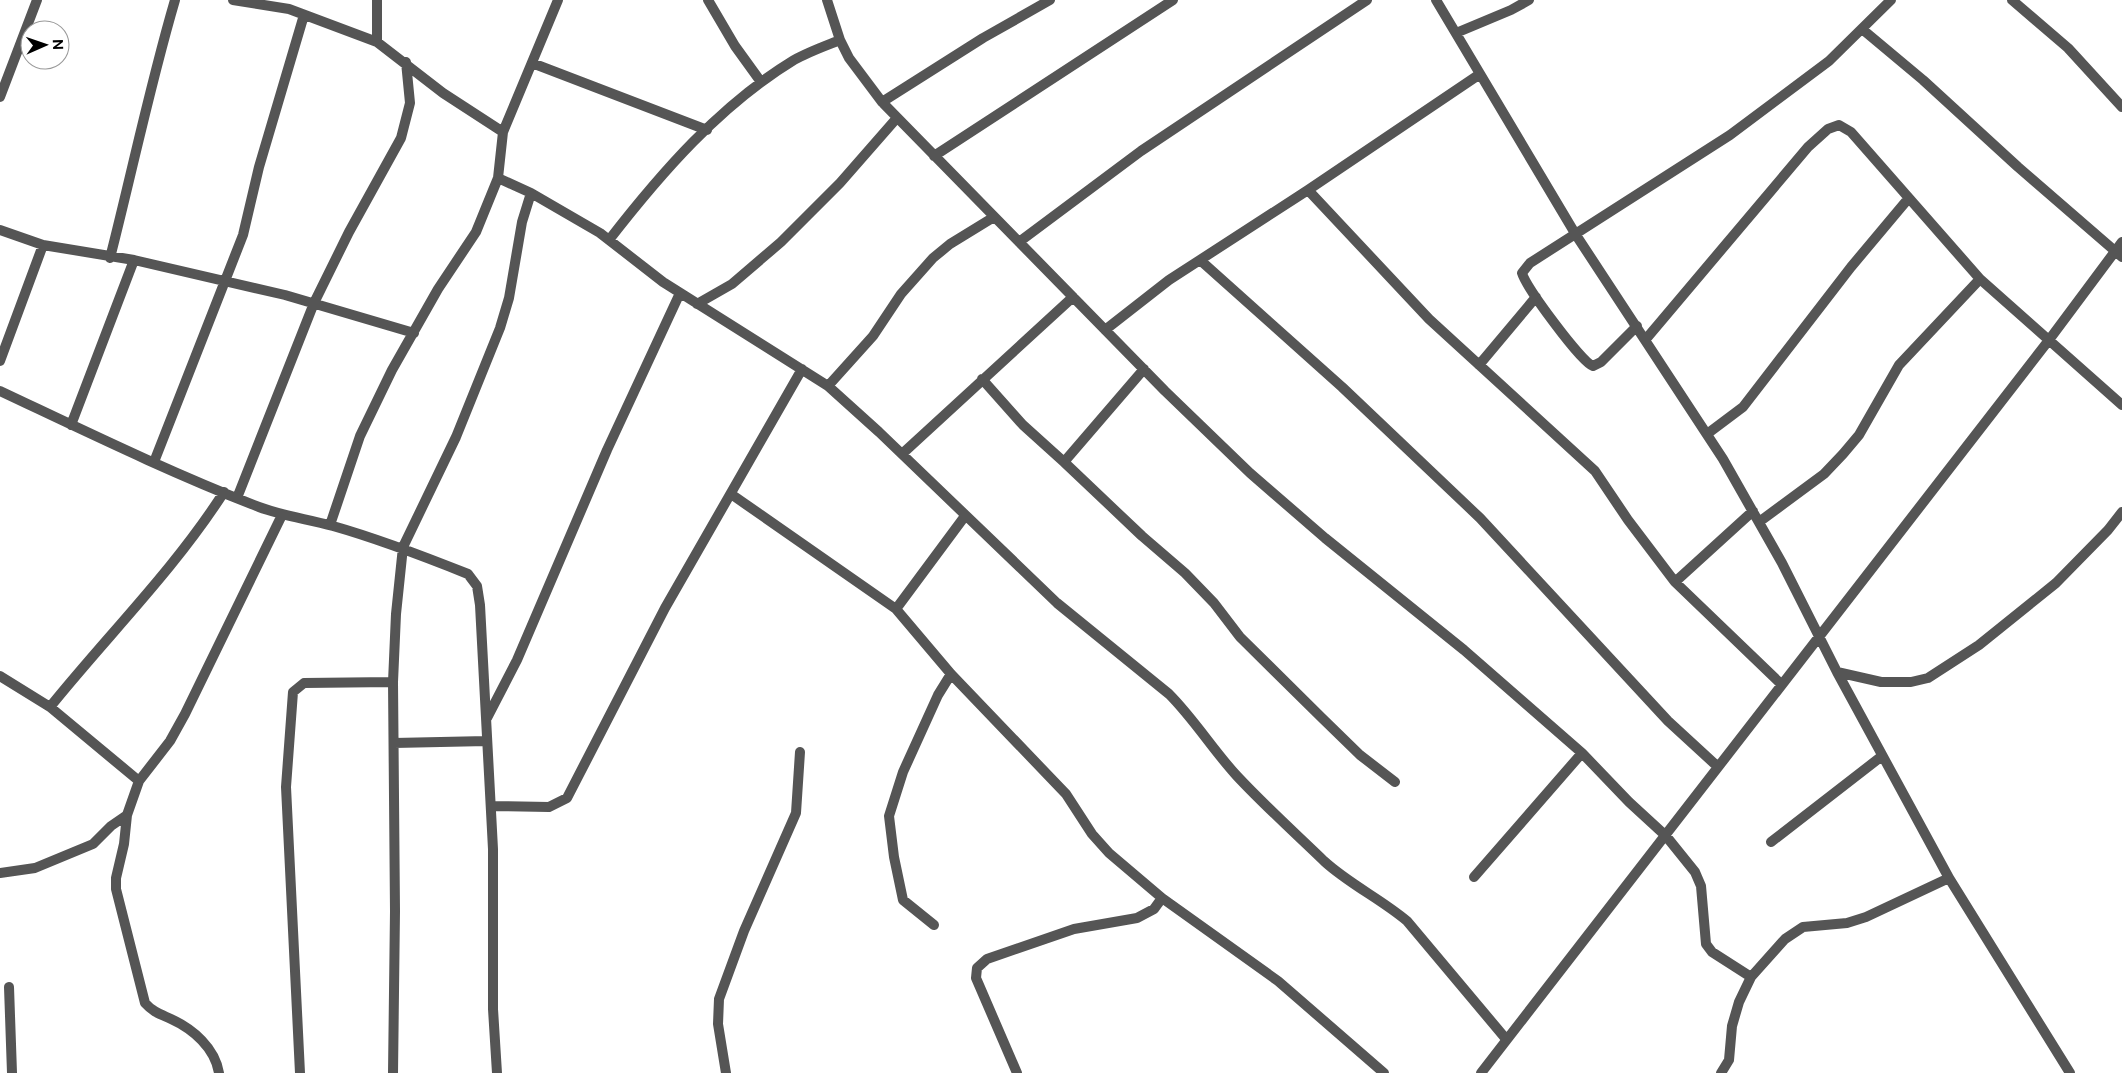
<svg xmlns="http://www.w3.org/2000/svg" width="2122" height="1073" viewBox="0 0 2122 1073" font-family="'Public Sans',sans-serif">
  <rect width="100%" height="100%" fill="#fff"/>
  <g fill="none" stroke-linecap="round" stroke-linejoin="round">
    <path stroke="#555" stroke-width="10" d="M233,0L289,9L377,42L443,93L503,132
      M377,0V42
      M558,0L503,132L498,178L531,193L600,233L663,282L828,386L879,432L1057,603L1169,694C1194,719 1213,750 1237,776C1264,805 1295,833 1324,861C1349,884 1381,899 1407,921L1506,1039
      M708,0L735,46L761,82
      M827,0L840,40L849,58L882,102L1165,391L1250,473L1325,538L1464,650L1582,753L1629,802L1666,836L1695,872L1701,886L1706,944L1712,952L1751,977
      M1436,0L1576,235L1723,459L1782,563L1837,672L1949,878L2070,1073
      M2012,0L2068,48L2122,107
      M1862,29L1923,80L2018,167L2122,257
      M1456,33L1511,10L1529,0
      M532,63L707,130
      M0,97L37,0
      M882,102L983,38L1050,0
      M934,156L1173,0
      M1308,190L1429,319L1595,471L1628,520L1675,582L1781,684
      M0,230L43,245L134,260L285,295L414,333
      M609,240C661,173 720,105 794,60C808,52 825,46 840,40
      M1019,242L1141,151L1367,0
      M110,258C132,172 150,85 175,0
      M1200,260L1342,387L1480,518L1668,721L1718,767
      M697,304L732,284L781,242L840,183L896,119
      M1637,326L1601,362L1593,366C1581,362 1526,287 1522,273L1530,263L1730,135L1829,61L1891,0
      M1105,330L1169,280L1308,190L1480,74
      M1646,339L1808,147L1828,129L1839,125L1851,132L1980,279L2122,405
      M0,361L43,245
      M1479,365L1536,297
      M1144,369L1064,462L1142,536L1185,573L1214,603L1240,637L1322,718L1360,755L1395,782
      M982,379L1023,425L1064,462
      M828,386L873,336L901,294L933,258L950,244L994,217
      M0,391C85,431 171,473 259,507C283,516 308,519 333,526C379,539 423,556 468,574L477,586L480,605L493,849V1009L497,1073
      M71,425L134,260
      M1707,434L1743,407L1851,267L1908,199
      M902,454L1073,297
      M154,462L243,235L259,167L304,15
      M731,494L896,609L951,674L1066,794L1092,834L1109,853L1162,898L1278,981L1384,1073
      M237,498L314,303L349,232L401,138L410,103L406,62
      M1759,522L1824,474L1843,454L1859,435L1899,365L1980,279
      M330,525L360,436L392,370L438,289L476,232L498,178
      M1675,582L1753,511
      M896,609L965,516
      M1837,672L1881,682H1911L1928,678L1979,645L2056,583L2108,530L2122,512
      M0,676L50,707L139,781L127,815L124,844L116,878V889L145,1003C153,1012 160,1014 171,1019C193,1029 215,1048 219,1073
      M50,707C108,635 174,570 224,492
      M487,718L517,660L607,450L680,293
      M394,743L487,741
      M139,781L170,741L185,714L282,515
      M491,806L549,807L567,798L665,608L802,369
      M1771,842L1882,756
      M0,873L35,868L93,844L111,826L127,815
      M1474,877L1582,753
      M934,925L903,900L894,857L889,816L903,772L938,695L951,674
      M9,987L12,1073
      M300,1073L286,787L293,692L304,683L393,682
      M393,1073L395,911L393,682L396,614L403,547L456,437L500,328L509,298L522,222L531,193
      M726,1073L718,1024L719,999L744,931L796,813L800,752
      M1017,1073L976,978L977,968L987,959L1074,929L1137,918L1154,909L1162,898
      M1481,1073L2049,340L2122,242
      M1721,1073L1729,1060L1732,1026L1739,1002L1751,977L1785,939L1803,927L1847,923L1866,917L1949,878"/>
  </g>
  <g transform="translate(45 45) rotate(88)"><circle r="24" fill="#ffffff" stroke="#999999"/>
  <path d="M0-4L9 19L0 12L-9 19Z" fill="#000000"/>
  <text y="-8" font-size="14" font-weight="bold" text-anchor="middle" fill="#000000">N</text>
  </g>
</svg>
